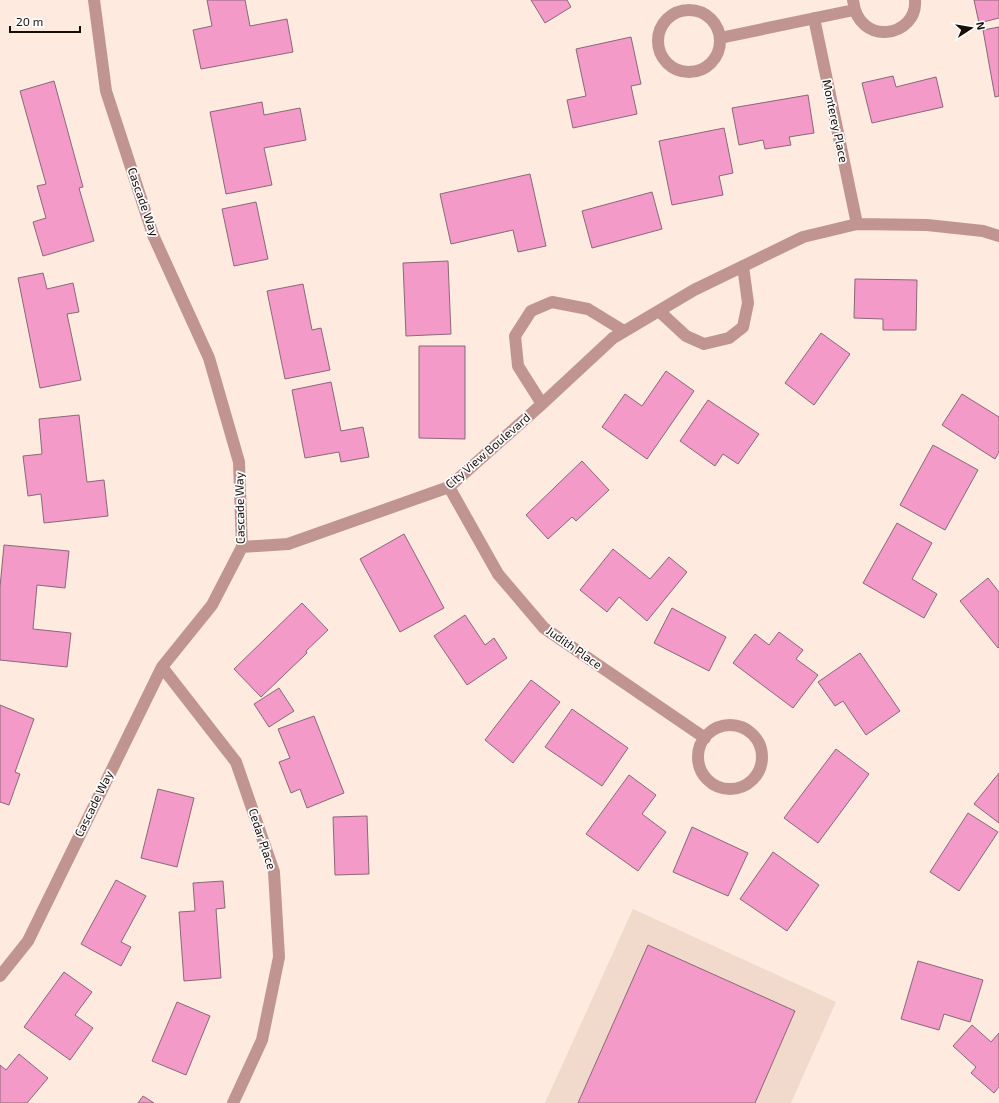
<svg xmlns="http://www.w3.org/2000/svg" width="999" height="1103" viewBox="0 0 999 1103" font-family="'Exo 2',sans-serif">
  <rect width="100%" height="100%" fill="#feeade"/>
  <path fill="#f1d9cb" d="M633,909L836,1002L791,1103H545Z"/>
  <path fill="#f49ac8" stroke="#886978" d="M207,0H245L250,26L287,19L293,52L201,69L193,30L212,26Z
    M531,0H567L571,7L545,23Z
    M974,0H999V18L979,23Z
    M999,27V96L995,97L983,30Z
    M631,37L641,84L631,86L637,114L573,128L567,100L586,96L576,49Z
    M893,76L896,87L936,77L943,107L872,123L862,83Z
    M54,81L83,187L79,188L94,241L43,256L33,222L46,218L37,186L46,184L20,91Z
    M808,95L814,133L789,137L791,145L765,149L763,140L739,145L732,108Z
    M262,102L264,115L300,108L306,140L264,148L272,185L226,194L210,112Z
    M724,128L733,173L719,176L723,195L672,205L659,141Z
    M530,174L546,246L518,252L513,230L451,244L440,194Z
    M652,192L662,229L592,248L582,211Z
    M256,202L268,259L234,266L222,209Z
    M448,261L451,334L406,336L403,263Z
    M43,273L47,289L73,283L79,312L67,314L81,380L40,388L18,278Z
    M855,279L917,280L916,330H883V319L854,318Z
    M303,284L312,330L321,328L330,370L285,379L267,291Z
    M821,333L850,354L814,405L785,383Z
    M419,346H465V439L419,438Z
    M666,371L694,391L647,459L602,427L625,394L642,406Z
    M331,382L341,431L363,427L369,457L341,462L339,452L305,458L292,390Z
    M962,394L999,417V452L995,459L942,425Z
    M708,400L759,434L738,464L723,454L715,466L680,441Z
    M79,415L87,482L104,480L108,516L44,523L41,494L28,496L23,456L42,454L39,419Z
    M933,445L978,470L945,530L900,505Z
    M582,461L609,490L576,521L572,517L548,539L526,515Z
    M897,523L932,543L912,579L937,594L924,618L863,583Z
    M404,534L444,608L400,632L360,559Z
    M4,545L69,551L65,588L37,585L33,629L71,633L67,667L0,660V587Z
    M613,549L650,579L669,557L687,572L647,621L619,597L607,612L580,590Z
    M988,578L999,592V647L998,648L960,601Z
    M302,603L328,630L306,651L307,653L261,697L234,669Z
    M672,608L726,637L709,671L654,643Z
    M465,615L485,645L494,638L507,658L467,685L434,636Z
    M779,632L803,650L796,659L818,675L793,708L733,663L755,634L769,645Z
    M860,653L900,711L866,735L843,701L835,706L818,682Z
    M531,680L560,702L513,763L485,740Z
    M279,688L294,711L269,727L254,704Z
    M0,705L34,719L15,772L20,774L9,805L0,802Z
    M572,709L628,748L602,786L545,747Z
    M314,716L344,793L307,808L300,789L291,793L279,762L290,758L278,729Z
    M836,749L869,774L818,843L784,818Z
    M999,773V823L974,804Z
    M629,775L656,795L642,814L666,832L638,871L586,834Z
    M158,789L194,798L177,867L141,858Z
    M968,813L998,832L959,891L930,872Z
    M367,816L369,874L335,875L333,817Z
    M692,827L748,853L728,896L673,872Z
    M773,852L819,885L787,931L740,899Z
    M116,880L146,896L121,942L131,947L121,966L81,944Z
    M223,881L225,908L216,909L221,978L184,981L179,912L195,911L193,883Z
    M648,945L795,1011L755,1103H578Z
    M918,961L983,980L970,1022L944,1014L939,1030L901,1019Z
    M64,972L92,992L75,1015L93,1028L70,1060L24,1027Z
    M177,1002L210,1016L186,1075L152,1061Z
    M972,1025L991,1042L999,1033V1087L994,1093L971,1073L976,1067L953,1046Z
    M19,1054L48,1078L27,1103H0V1065L6,1070Z
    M143,1096L154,1103H138Z"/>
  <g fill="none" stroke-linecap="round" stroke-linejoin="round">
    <path stroke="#c09491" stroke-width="12" d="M853,0C858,48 918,37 915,0
      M658 41a31 31 0 1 1 62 0a31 31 0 1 1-62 0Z
      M814,18L857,224
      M720,38L854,10
      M659,311L686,336L704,344L729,338L743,327L748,303L743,266
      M542,404L518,366L515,336L531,311L552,302L588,309L624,331
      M449,487L498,574L544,628L705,738
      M242,547L288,544L449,487L542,404L613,338L694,290L803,237L857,224L927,225L983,231L999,236
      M162,667L236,762L274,872L279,957L262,1040L233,1103
      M698 757a32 32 0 1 1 64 0a32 32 0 1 1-64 0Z
      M0,976L28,941L162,667L212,605L242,547L239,462L209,358L153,235L106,91L94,0"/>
  </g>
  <g text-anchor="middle" stroke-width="3.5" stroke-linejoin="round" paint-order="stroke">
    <g font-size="12" fill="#170c06" stroke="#fff">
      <text transform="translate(835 121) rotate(78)" y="4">Monterey Place</text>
      <text transform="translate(143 202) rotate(71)" y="4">Cascade Way</text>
      <text transform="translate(488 451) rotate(-41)" y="4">City View Boulevard</text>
      <text transform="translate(240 508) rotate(-91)" y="4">Cascade Way</text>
      <text transform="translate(574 648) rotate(35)" y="4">Judith Place</text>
      <text transform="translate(94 804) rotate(-64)" y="4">Cascade Way</text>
      <text transform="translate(262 839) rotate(72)" y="4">Cedar Place</text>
    </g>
  </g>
  <g transform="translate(971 28) rotate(78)" stroke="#ffffff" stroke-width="3" paint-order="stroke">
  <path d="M0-3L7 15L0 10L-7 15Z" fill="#170c06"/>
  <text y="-6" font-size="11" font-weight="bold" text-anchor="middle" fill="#170c06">N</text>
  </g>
  <path d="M10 26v6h70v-6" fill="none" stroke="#170c06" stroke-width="2"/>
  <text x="16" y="26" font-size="12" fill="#170c06" stroke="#ffffff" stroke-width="3" paint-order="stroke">20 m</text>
</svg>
